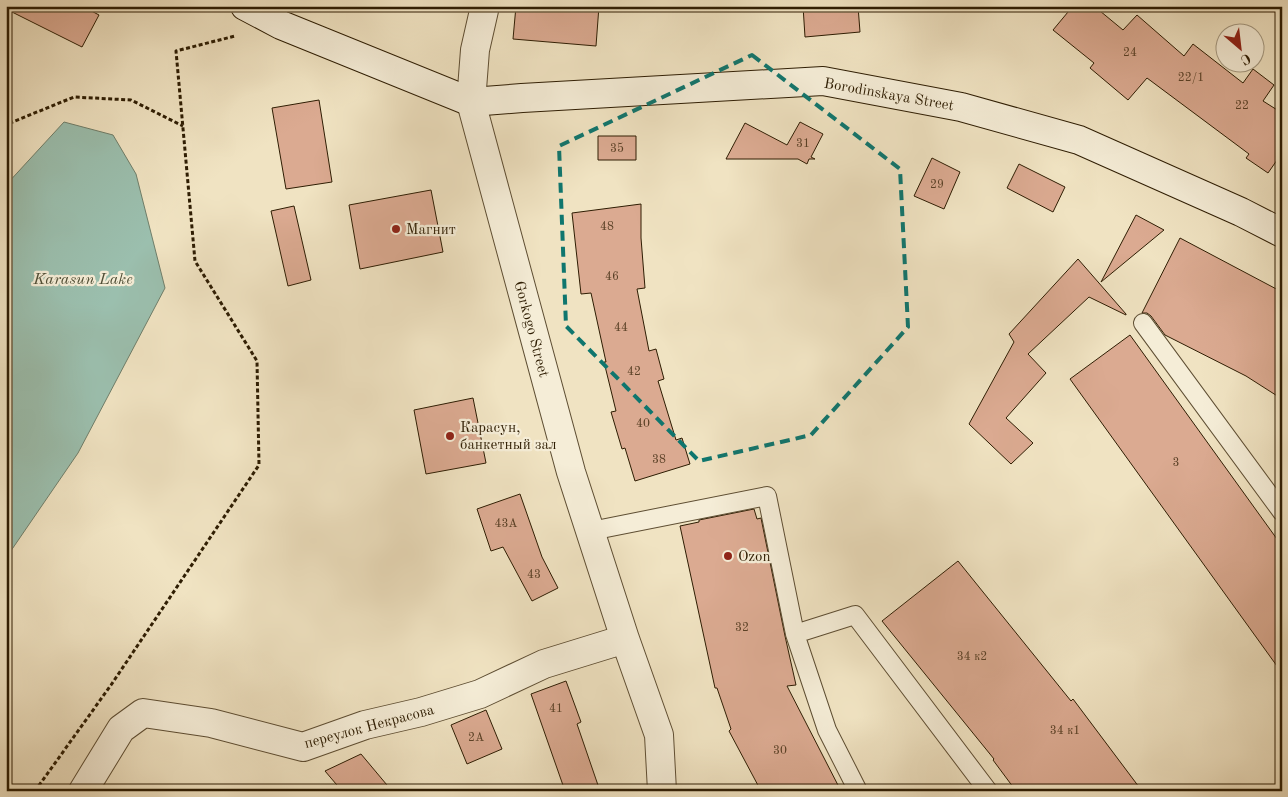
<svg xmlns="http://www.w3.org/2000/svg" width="1288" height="797" viewBox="0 0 1288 797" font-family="'Old Standard TT',serif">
  <rect width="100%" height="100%" fill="#f0e3c2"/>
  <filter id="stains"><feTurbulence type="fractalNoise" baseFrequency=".004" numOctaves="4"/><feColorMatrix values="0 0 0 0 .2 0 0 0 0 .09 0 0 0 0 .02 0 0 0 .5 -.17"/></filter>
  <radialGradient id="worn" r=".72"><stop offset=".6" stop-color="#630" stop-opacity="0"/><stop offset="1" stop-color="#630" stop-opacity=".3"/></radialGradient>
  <path fill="#9bbfae" stroke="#6f7e6a" d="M64,122L113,135L136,174L165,288L78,453L6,558V185Z"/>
  <path fill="#dbaa91" stroke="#2e1d03" d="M6,6H82L99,15L82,47L6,9Z
    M516,6H599L596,46L513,39Z
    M803,6H858L860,32L805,37Z
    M1073,6H1094L1123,30L1137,15L1184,56L1193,44L1243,83L1253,69L1274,85L1263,101L1282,113V153L1268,173L1246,158L1249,154L1147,78L1128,100L1090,68L1094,63L1053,30Z
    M319,100L332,182L286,189L272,108Z
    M800,122L823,134L811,157L815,159H809L807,164L798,159H726L745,123L787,145Z
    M598,136H636V160H598Z
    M932,158L960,172L944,209L914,196Z
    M1019,164L1065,187L1053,212L1007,188Z
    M431,190L443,252L360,269L349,205Z
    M641,204V238L645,288L637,289L649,351L656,349L664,379L658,381L676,440L682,438L690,464L635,481L625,448L622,449L611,412L616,411L604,362H606L591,293L581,294L572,213Z
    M294,206L311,280L288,286L271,211Z
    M1136,215L1164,230L1101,282Z
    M1180,238L1282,292V399L1246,376L1165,335L1151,316L1147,313H1142Z
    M1078,259L1126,314V315L1089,297L1028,354L1046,373L1006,418L1033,443L1011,464L969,424L1014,342L1009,334Z
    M1130,335L1282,546V673L1070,379Z
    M473,398L486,463L426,474L414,410Z
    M520,494L542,557L558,588L532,601L503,547L491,551L477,509Z
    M754,509L757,519L761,518L785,636L796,685L787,686L841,791H761L729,731L731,729L717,688H715L680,526L699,522V520Z
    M958,561L1071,701L1073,699L1142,791H1016L993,760L994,759L882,621Z
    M566,681L581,722L577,724L600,791H565L531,694Z
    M486,710L502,749L467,764L451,725Z
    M361,754L392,791H342L325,771Z"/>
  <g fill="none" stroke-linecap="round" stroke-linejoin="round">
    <g stroke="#5e4e33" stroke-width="20">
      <path id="lane" d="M1143,323L1282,512
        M591,531L767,496L795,634L827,730L858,791
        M795,634L855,615L988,791"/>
    </g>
    <g stroke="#5e4e33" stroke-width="30">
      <path id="street" d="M485,6L475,50L471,102L571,472L625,639L659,735L662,791
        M83,791L121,729L143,713L211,723L303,747L365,725L421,712L480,694L544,664L625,639"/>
    </g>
    <g stroke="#2e1d03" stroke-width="30">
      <path id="secondary" d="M245,6L281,25L471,102L522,98L823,81L961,107L1079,140L1241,212L1282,233"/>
    </g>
    <path stroke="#2e1d03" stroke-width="3" stroke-dasharray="4 2.5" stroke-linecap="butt" d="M6,129L10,123L74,97L131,100L183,126
      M35,791L111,685L259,465L257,361L195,261L176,51L235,36"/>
    <use href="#lane" stroke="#f5edd7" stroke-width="18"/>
    <use href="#street" stroke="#f5edd7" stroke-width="28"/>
    <use href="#secondary" stroke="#f5edd7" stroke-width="28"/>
  </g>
  <path fill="none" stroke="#0f766e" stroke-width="4" stroke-dasharray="10 6" stroke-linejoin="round" d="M752,55L900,169L908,327L811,435L699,461L566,326L559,146Z"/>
  <g fill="#8f2418" stroke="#f5edd7" stroke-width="2">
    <circle cx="396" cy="229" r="5"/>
    <circle cx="450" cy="436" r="5"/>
    <circle cx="728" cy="556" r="5"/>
  </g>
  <g text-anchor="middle" stroke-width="4.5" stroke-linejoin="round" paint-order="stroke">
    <g font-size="12" fill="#594026">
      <text x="1130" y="56">24</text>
      <text x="1191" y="81">22/1</text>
      <text x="1242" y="109">22</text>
      <text x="803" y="147">31</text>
      <text x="617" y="152">35</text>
      <text x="937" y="188">29</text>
      <text x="607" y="230">48</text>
      <text x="612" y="280">46</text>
      <text x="621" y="331">44</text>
      <text x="634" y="375">42</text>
      <text x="643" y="427">40</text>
      <text x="659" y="463">38</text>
      <text x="1176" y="466">3</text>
      <text x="506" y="527">43А</text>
      <text x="534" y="578">43</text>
      <text x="742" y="631">32</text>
      <text x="972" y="660">34 к2</text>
      <text x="556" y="712">41</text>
      <text x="1065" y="734">34 к1</text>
      <text x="476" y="741">2А</text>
      <text x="780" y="754">30</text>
    </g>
    <g font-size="15" fill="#2e1d03" stroke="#f5edd7">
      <text transform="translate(889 94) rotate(10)" y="5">Borodinskaya Street</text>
      <text transform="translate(532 329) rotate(75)" y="5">Gorkogo Street</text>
      <text transform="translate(369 726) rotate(-15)" y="5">переулок Некрасова</text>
    </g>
    <g font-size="15" fill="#2e1d03" stroke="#f5edd7" text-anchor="start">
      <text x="406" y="234">Магнит</text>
      <text x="460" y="432">Карасун,<tspan x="460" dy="17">банкетный зал</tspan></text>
      <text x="738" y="561">Ozon</text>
    </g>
    <g font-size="16" font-style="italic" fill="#4f4e36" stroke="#f5edd7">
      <text x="83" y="284">Karasun Lake</text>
    </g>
  </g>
  <rect width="1288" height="797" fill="none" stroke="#f0e3c2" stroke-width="25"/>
  <rect x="8" y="8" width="1273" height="782" fill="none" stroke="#2e1d03" stroke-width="2.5"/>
  <rect x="12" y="12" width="1263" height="772" fill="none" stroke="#2e1d03"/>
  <g transform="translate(1240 48) rotate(152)"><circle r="24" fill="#f5edd7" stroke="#a59a82"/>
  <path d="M0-4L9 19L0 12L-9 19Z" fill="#8f2418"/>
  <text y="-8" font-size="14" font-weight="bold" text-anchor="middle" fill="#2e1d03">С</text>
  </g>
  <rect width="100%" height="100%" filter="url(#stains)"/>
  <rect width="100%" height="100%" fill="url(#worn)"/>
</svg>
